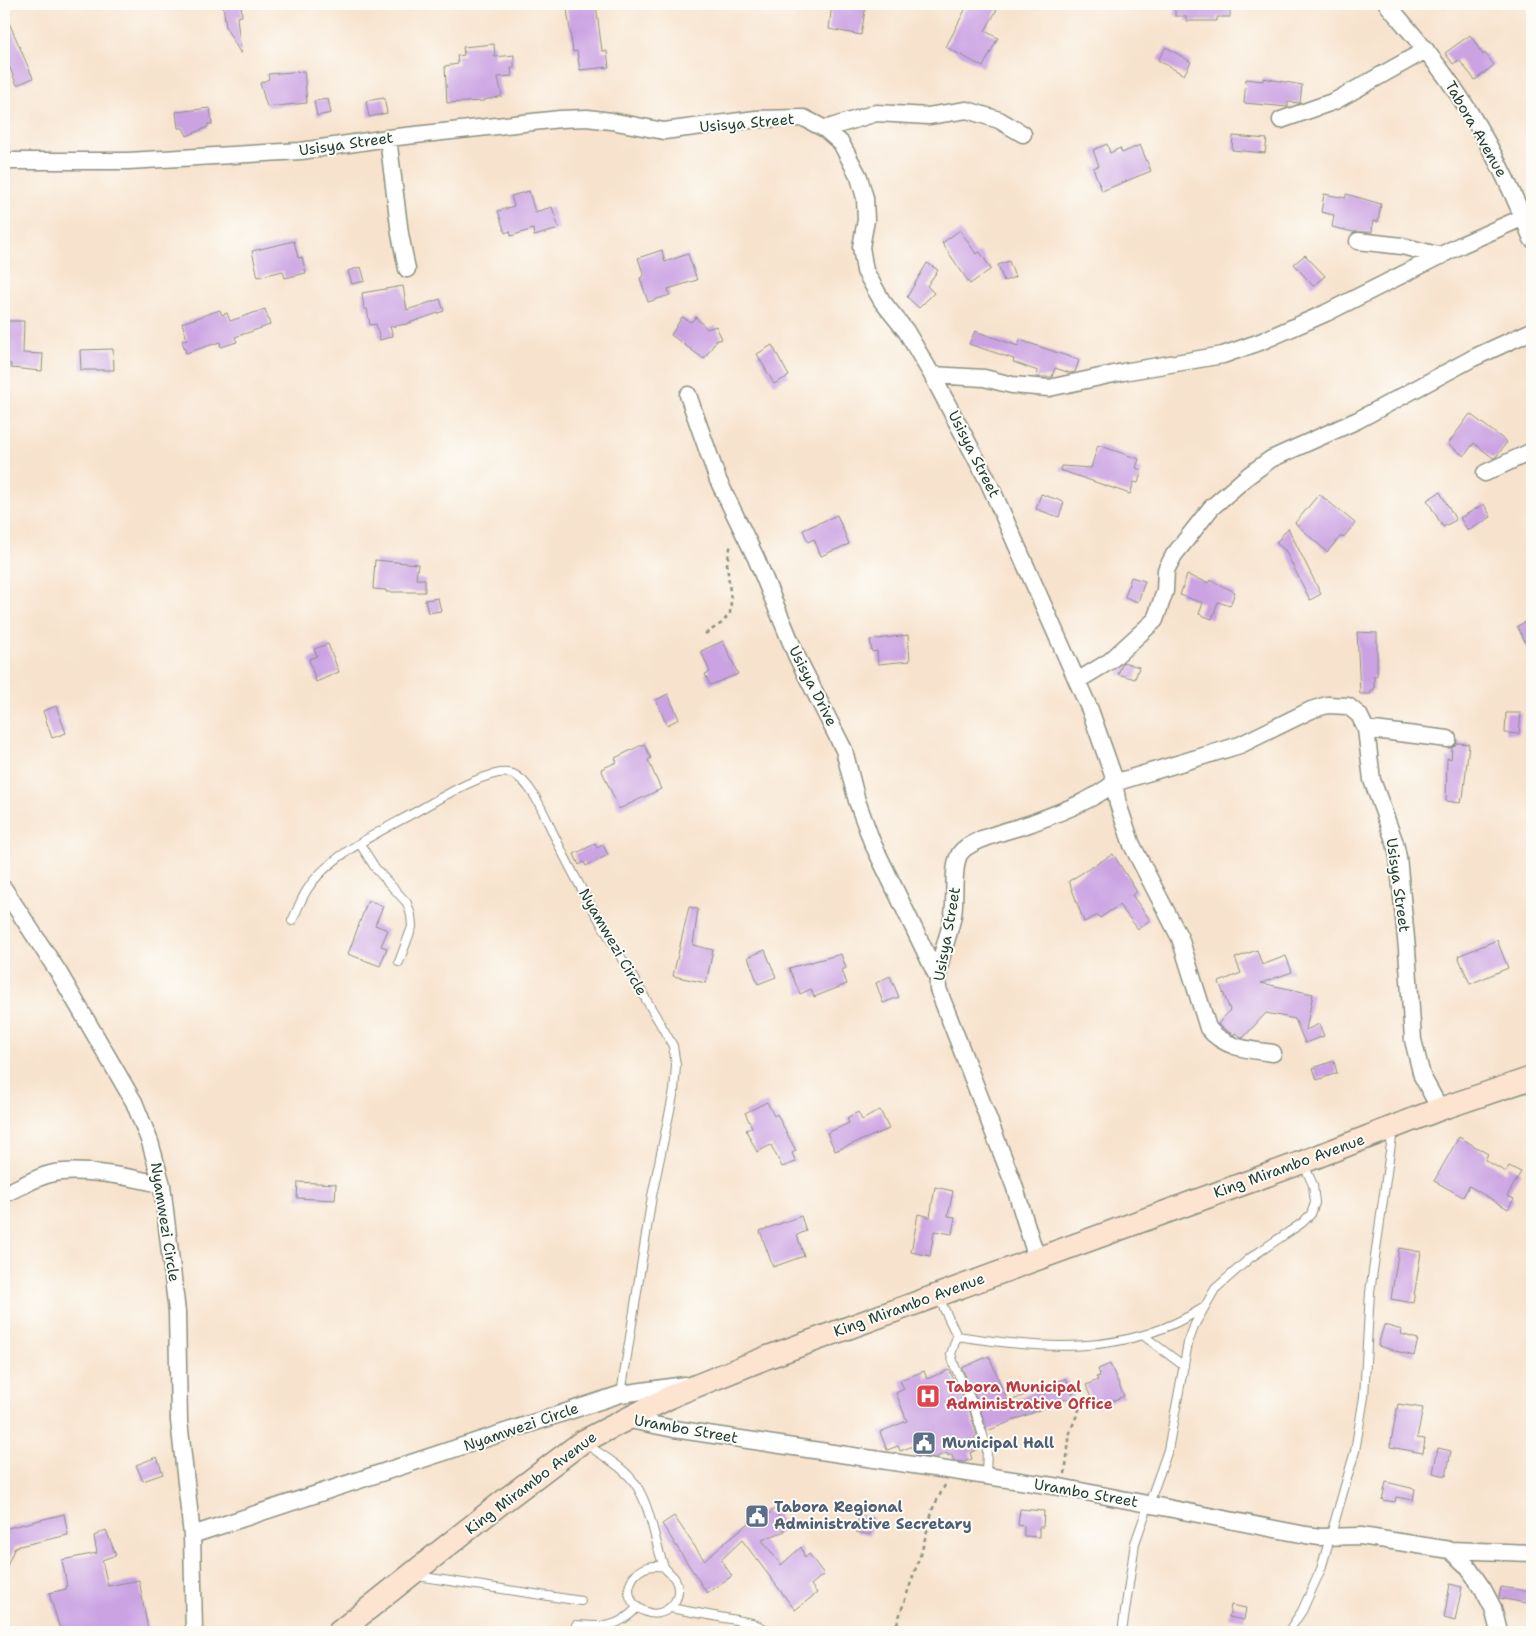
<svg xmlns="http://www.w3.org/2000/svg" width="1536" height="1636" viewBox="0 0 1536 1636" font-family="'Shantell Sans',sans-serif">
  <rect width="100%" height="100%" fill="#fdfcf7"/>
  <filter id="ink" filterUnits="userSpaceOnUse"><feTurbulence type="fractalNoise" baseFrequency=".02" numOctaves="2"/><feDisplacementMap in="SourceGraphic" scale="10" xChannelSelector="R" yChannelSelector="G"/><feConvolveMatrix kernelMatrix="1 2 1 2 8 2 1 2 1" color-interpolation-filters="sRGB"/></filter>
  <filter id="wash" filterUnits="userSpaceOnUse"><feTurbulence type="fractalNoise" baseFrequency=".0096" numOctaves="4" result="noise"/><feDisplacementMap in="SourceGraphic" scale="20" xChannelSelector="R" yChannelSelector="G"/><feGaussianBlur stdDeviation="1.12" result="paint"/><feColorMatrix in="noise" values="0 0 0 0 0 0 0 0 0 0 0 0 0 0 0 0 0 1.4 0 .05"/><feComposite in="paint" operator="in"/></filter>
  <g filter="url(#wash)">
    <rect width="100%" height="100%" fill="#f7e3cd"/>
    <g id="blocks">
      <path fill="#cba3e3" d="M223,4H241L242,16L237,17L241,54L226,28Z
        M832,4H866L861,35L829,29Z
        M968,4H1000L985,31L998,38L983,67L946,47Z
        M1175,4H1230V17H1217V21H1186V16H1175Z
        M596,5L602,51H607L609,67L580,70L577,51L573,52L567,9Z
        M4,11L33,78L17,85L4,54Z
        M1470,35L1483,55L1485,53L1494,65L1475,80L1459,60L1453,64L1445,53Z
        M494,44L495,57L514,55V68H511L512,76L498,77L502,96L484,100V101L447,103L445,66L458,64L457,56L464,55L463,47Z
        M1166,47L1191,62L1184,75L1158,60Z
        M304,71L307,103L267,107L260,83L269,79L268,74Z
        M1263,78L1302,85L1300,103L1288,102V107L1244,103L1246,79L1263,81Z
        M384,98L387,113L369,117L366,101Z
        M328,99L331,113L317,116L314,101Z
        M210,108L212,124H208V127L187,136L183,128H178L176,112Z
        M1233,136L1267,139L1265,153L1232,150Z
        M1107,144L1110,153L1120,148L1122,153L1140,145L1151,171L1102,191L1093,168L1099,166L1093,150Z
        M529,191L535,212L552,207L559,229L534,236L533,229L511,236L510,231L505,233L498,211L514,206L511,196Z
        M1324,194L1346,198V194L1381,204L1378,222L1373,221L1372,232H1353L1332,227L1334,215L1321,212Z
        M960,230L976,254L980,252L991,269L970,284L942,243Z
        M294,241L298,258L302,257L306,273L285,278L283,271L258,277L252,251Z
        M662,250L665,262L688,254L697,280L668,289L670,295L648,302L640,278L644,276L638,258Z
        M1305,255L1325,276L1313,286L1294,264Z
        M1009,261L1015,277L1004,281L998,265Z
        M927,263L938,270L927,286L934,293L919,308L907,297Z
        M361,267L365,281L352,284L348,271Z
        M403,286L407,310L440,299L444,311L406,324L390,327L393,336L380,340L376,324L370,325L367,309H364L362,293Z
        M265,309L270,325L235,337L237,342L221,347L220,342L186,353L182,341L187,339L182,323L220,310L222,315L227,313L230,321Z
        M682,317L691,322L696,317L707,329L716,326L722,339L716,341L704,359L671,335Z
        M4,321H24L23,353L43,354L42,371L11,368V364L4,363Z
        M975,331L1018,346L1020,340L1079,360L1075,372L1070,373L1055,368L1052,377H1036L1038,371L1013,362L1014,359L969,344Z
        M772,345L789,376L774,384L757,354Z
        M113,349L114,370H81L80,350Z
        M1470,414L1507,442L1496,457L1493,458L1474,443L1464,456L1448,444Z
        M1098,445L1139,459L1136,468L1142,470L1138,483L1134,482L1130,494L1060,470L1061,466L1091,468Z
        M1440,492L1456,520L1443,527L1427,500Z
        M1041,494L1064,502L1059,517L1036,509Z
        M1319,494L1355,523L1343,538L1341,536L1327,552L1295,523Z
        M1484,504L1491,517L1468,531L1460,518Z
        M837,515L849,544L821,556L814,539L808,542L803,530Z
        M1288,528L1321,594L1310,600L1285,550L1276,543Z
        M375,560L418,564L416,579H425V592H386V590L373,589Z
        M1187,575L1209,583L1210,580L1235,592L1230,606L1218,602L1212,619L1199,614L1203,603L1180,595Z
        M1131,577L1145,581L1138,602L1125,597Z
        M438,598L441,611L428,613L425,600Z
        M1532,619V656L1517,626Z
        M1357,632L1377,633V676H1374V690H1371V694H1360Z
        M908,635L910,661L878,664L877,651L872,652L870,640Z
        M723,641L738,674L710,685L705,674L710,672L701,651Z
        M328,644L339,672L316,682L309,659L317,656L314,649Z
        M1123,662L1139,667L1135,679L1118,674Z
        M668,694L679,719L667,725L656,700Z
        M56,706L66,733L52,738L43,711Z
        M1506,713H1521L1519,734L1505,733Z
        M1457,743L1469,744L1463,798H1461L1460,803L1446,801L1447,758L1451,759L1452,748Z
        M644,744L651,758L648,760L661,789L619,809L601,769L617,762L615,758Z
        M595,844L597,848L603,845L608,855L586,866L584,862L579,865L574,854Z
        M1113,854L1137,892L1132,895L1150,920L1138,929L1119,905L1100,918L1098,915L1084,922L1069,881Z
        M368,900L383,906L375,925L388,930L381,946L387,948L380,966L348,954Z
        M689,907L698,909L693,945L713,950L706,983L673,976Z
        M1497,940L1508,968L1470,984L1458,956Z
        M765,950L776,977L758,984L748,957Z
        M1257,950L1262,965L1286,956L1292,972L1261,983L1313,994L1306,1030L1319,1024L1324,1036L1305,1043L1295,1019L1266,1013L1243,1038L1235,1033L1234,1035L1227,1031L1218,1024L1230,1010L1219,982L1241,973L1235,958Z
        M841,954L846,968L842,970L847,984L814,997L811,989L800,994L789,968Z
        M890,976L899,997L883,1003L876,983Z
        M1334,1061L1337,1073L1317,1080L1313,1068Z
        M767,1102L774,1116L777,1114L796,1151L792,1153L796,1162L782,1167L771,1145L757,1152L746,1130L752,1127L745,1113Z
        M880,1110L889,1129L835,1151L827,1133L849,1123L847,1118L858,1112L862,1120Z
        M1459,1137L1488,1154L1485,1160L1506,1172L1509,1166L1521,1172L1507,1196L1514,1199L1508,1209L1469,1186L1463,1197L1434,1181Z
        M298,1182L336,1184L335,1200L297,1198Z
        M935,1187L953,1191L948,1216L955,1217L952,1234L934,1231L930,1256L911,1252L918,1214L930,1217Z
        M801,1216L806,1231L797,1235L804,1256L773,1267L760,1231Z
        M1399,1248L1421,1252L1413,1303L1391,1299Z
        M1384,1325L1402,1330L1401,1334L1418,1339L1414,1356L1378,1346Z
        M989,1356L1008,1402L1066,1378L1074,1396L987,1431L978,1402L962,1368Z
        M1110,1364L1124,1396L1095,1408L1086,1385L1098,1380L1096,1377L1100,1376L1098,1369Z
        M949,1370L968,1406L977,1435L974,1437L978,1449L970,1453L972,1459L964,1462L954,1461L951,1454L948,1456L947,1453L934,1458L916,1455L913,1446L900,1451L898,1446L887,1450L880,1432L907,1421L896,1393L904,1389L900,1380L924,1371L927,1379Z
        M1398,1404L1423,1408L1417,1438L1425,1439L1423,1453L1390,1447Z
        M1438,1448L1451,1451L1446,1476L1433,1473Z
        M157,1457L163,1474L143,1481L136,1465Z
        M1386,1482L1415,1489L1413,1500L1396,1497L1395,1502L1382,1500Z
        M775,1508L785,1531L762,1540L781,1565L801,1547L805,1558L809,1554L824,1574L811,1585L817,1593L795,1610L742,1540L721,1560L732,1576L707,1593L662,1524L674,1516L704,1560L765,1509L769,1514Z
        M1020,1509L1044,1511L1043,1527H1039V1537L1024,1536V1526L1018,1525Z
        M64,1514L68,1535L15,1547L4,1573V1529Z
        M859,1515L873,1518L870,1535L856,1532Z
        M106,1530L116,1555L102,1560L108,1586L139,1580L148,1630L134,1632H61L49,1593L66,1589L67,1586L62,1560L97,1553L94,1536Z
        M1450,1584L1462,1587L1455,1621L1444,1618Z
        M1501,1587L1532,1592V1604L1499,1598Z
        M1231,1605L1246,1608L1244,1620L1229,1617Z"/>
    </g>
  </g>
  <g filter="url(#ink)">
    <use href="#blocks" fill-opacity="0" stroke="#8b9080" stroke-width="1"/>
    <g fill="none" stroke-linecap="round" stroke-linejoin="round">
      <g stroke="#8b9080" stroke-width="10">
        <path id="service" d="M360,844L376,869L407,903L411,915L412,927L399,962
          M292,921C297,911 301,899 307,890C326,858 377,833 410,815C431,804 491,765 513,774C531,781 545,816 553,833C588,907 633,975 673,1046L676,1065L674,1091L652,1196L621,1394
          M939,1298L957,1336L951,1354L955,1367L973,1404L987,1448L986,1477
          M957,1336C1043,1349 1126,1357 1203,1308
          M1144,1336L1184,1366
          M586,1444C603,1456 624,1467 636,1485C651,1508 654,1539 663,1564C666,1574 677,1574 678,1589C679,1607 659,1619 644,1611C615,1598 632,1559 664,1567
          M417,1576L581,1601
          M670,1608L752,1623L772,1632
          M576,1625C604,1627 616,1629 637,1608
          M1122,1632L1135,1543L1168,1450L1188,1343L1195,1324L1215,1289L1250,1258L1302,1223L1311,1214L1315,1203L1313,1185L1304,1165
          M1288,1632L1302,1611L1321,1569L1355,1451L1364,1397L1370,1292L1393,1130"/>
      </g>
      <g stroke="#8b9080" stroke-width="19">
        <path id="minor" d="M1387,4C1408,29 1430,54 1449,81C1483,129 1510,184 1532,239
          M1281,120L1335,101L1426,50
          M825,129L876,113L928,116L967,110L999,120L1023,134
          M388,138L400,234L407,269
          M4,161H128L301,151L388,138L560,119L587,118L611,121L664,131L756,119L804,118L825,129L841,143L859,177L865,198L866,220L861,247L865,271L882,301L906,331L932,375L988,481L1090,710L1113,775L1114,783C1092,801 1058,813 1032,823C1015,829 967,839 959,855C952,869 956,898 953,915C948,941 936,963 938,989L1014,1185L1037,1259
          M1358,241L1402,246L1441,256
          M932,375L984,378L1012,385L1049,388L1123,372L1223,355L1260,342L1326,313L1461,245L1524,217
          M688,395L718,480L756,558L797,657L844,750L857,801L872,842L937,976
          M1485,473L1532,451
          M1077,681L1110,661L1155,620L1165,591L1166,570L1174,555L1211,508L1249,475L1271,459L1358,420L1473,358L1532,331
          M1366,729L1448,739
          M4,889L59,973L134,1102L150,1142L162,1185L177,1312L179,1421L192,1535L194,1632
          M1273,1053C1249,1050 1224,1048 1208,1028L1180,938L1132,845L1118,804L1114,783L1240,745L1311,710L1327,705L1348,706L1359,715L1366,729L1372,780L1395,843L1398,857L1407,949L1413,1040L1422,1076L1440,1109
          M4,1194C19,1188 34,1178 50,1174C79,1167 133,1177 162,1185
          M625,1419L674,1429L1060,1487L1306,1535L1320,1537L1361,1536L1450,1550L1467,1566L1483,1589L1493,1608L1499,1632
          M192,1535L621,1394L685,1385
          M1450,1550L1532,1553"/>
      </g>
      <g stroke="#8b9080" stroke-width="25">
        <path id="secondary" d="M339,1632L501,1503L582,1442L676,1394L768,1357L1303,1162L1440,1109L1532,1078"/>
      </g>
      <path stroke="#8b9080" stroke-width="2.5" stroke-dasharray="4 4" stroke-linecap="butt" d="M705,634L722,623L730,613L731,601L727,564L731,543
        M1065,1474L1070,1432L1083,1400
        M894,1632L922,1550L933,1508L945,1485"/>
      <use href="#service" stroke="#fff" stroke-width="8"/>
      <use href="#minor" stroke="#fff" stroke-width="16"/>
      <use href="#secondary" stroke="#fde4d1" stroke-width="22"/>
    </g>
  </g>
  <defs>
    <g id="hospital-square" transform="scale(1.25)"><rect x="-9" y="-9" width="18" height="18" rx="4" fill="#e0444e" stroke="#fdfcf7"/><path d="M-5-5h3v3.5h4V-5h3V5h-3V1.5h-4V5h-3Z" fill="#fff"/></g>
    <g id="civic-square" transform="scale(1.25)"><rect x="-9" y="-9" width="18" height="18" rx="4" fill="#5c6f8a" stroke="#fdfcf7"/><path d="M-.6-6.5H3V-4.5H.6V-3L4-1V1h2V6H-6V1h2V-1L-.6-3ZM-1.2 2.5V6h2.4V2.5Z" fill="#fff"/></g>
  </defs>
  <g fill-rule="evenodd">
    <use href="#hospital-square" x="928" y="1396"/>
    <use href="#civic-square" x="924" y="1443"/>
    <use href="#civic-square" x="757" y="1516"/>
  </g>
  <g text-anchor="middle" stroke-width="4" stroke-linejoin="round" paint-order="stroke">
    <g font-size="15" fill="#1f3d34" stroke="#fdfcf7">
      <text transform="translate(747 123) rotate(-5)" y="5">Usisya Street</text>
      <text transform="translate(1476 129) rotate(60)" y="5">Tabora Avenue</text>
      <text transform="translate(346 144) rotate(-8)" y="5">Usisya Street</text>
      <text transform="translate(974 454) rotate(63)" y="5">Usisya Street</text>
      <text transform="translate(813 686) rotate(63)" y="5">Usisya Drive</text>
      <text transform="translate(1398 885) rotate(82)" y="5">Usisya Street</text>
      <text transform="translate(947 934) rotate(-80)" y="5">Usisya Street</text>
      <text transform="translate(613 942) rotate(60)" y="5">Nyamwezi Circle</text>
      <text transform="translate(1289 1166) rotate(-20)" y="5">King Mirambo Avenue</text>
      <text transform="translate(165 1222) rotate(81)" y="5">Nyamwezi Circle</text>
      <text transform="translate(909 1305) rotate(-20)" y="5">King Mirambo Avenue</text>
      <text transform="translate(521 1427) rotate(-19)" y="5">Nyamwezi Circle</text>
      <text transform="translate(686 1429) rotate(10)" y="5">Urambo Street</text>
      <text transform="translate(531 1483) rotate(-37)" y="5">King Mirambo Avenue</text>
      <text transform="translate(1086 1493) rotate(10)" y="5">Urambo Street</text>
    </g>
    <g font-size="15" font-weight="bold" fill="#be3a42" stroke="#fdfcf7" text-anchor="start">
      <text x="946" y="1392">Tabora Municipal<tspan x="946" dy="17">Administrative Office</tspan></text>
    </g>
    <g font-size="15" font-weight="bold" fill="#4e5e75" stroke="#fdfcf7" text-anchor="start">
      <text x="942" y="1448">Municipal Hall</text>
      <text x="774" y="1512">Tabora Regional<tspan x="774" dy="17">Administrative Secretary</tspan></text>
    </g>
  </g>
  <rect width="1536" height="1636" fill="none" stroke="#fdfcf7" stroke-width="20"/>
</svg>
